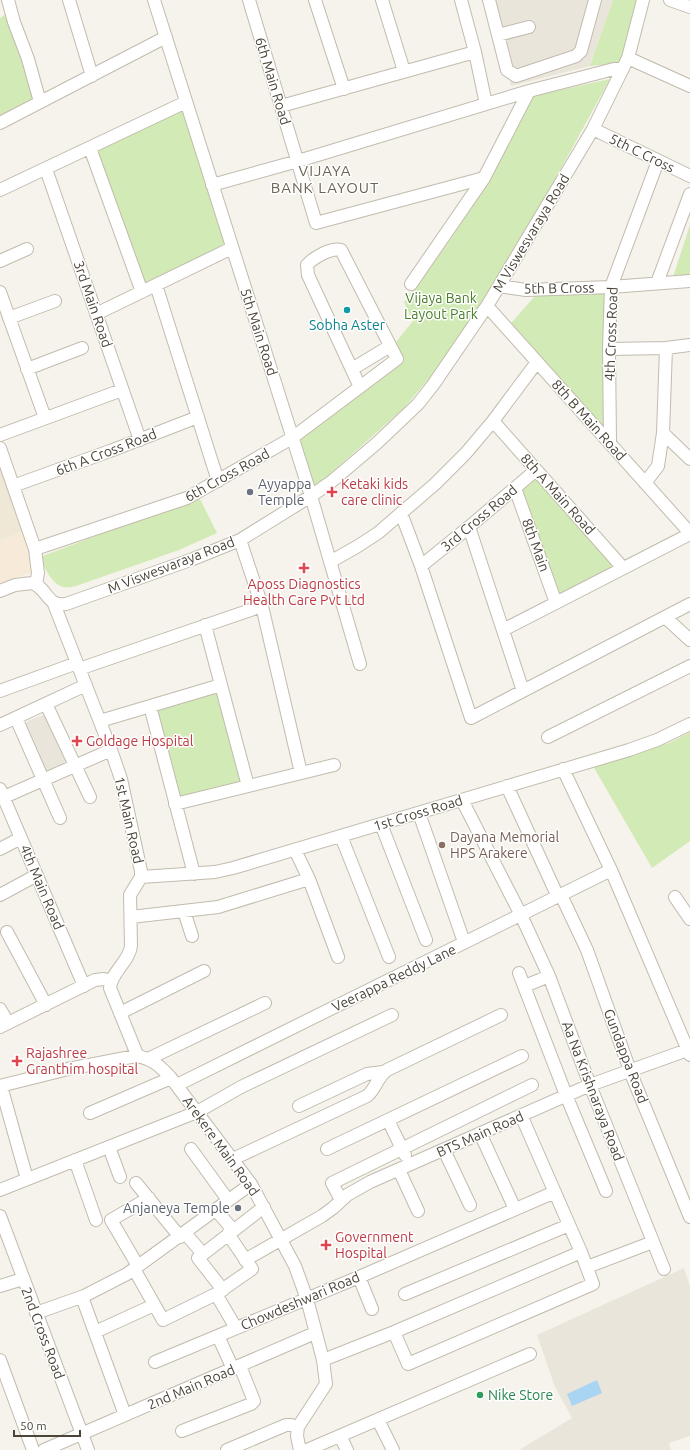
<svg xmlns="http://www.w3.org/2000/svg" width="690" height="1450" viewBox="0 0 690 1450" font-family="Ubuntu,sans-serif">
  <rect width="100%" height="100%" fill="#f6f3ec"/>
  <path fill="#eae5da" d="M487,0H613L590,66L511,86Z
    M48,713L71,761L45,773L23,723Z
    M684,1268L690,1287V1436L669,1443L671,1450H519L572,1418L555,1387L537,1335Z"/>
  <path fill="#f7ead8" d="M23,531L37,570L0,584V541Z"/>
  <path fill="#efe8d6" d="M0,465L23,531L0,541Z"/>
  <path fill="#d2eab5" d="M613,0H639L621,63L590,66Z
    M6,14L35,98L0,118V18Z
    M610,79L526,232L481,304L432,375L404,408L313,489L296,440L401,360L396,342L413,321L404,302L448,243L492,176L532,96Z
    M186,102L232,248L142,292L90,148Z
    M690,225V281L671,283Z
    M611,287L610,443L507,328L541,289Z
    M536,470L623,568L556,603L515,488Z
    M199,497L217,533L179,550L76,586C72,587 67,588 63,587C51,583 45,568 40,557Z
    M221,685L248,786L175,804L150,706Z
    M690,732V841L652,868L593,766L669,743Z"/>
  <path fill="#a9d4f2" d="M597,1380L602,1393L572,1406L567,1394Z"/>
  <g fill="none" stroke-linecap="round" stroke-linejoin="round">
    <g stroke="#c2bbae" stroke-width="14">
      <path id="minor" d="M8,0L14,22L28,59L40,102
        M69,0L92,76
        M154,0L311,496L360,664
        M249,0L316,223L484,178L529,91
        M315,0L344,89
        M382,0L404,71
        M461,0L475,52L486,104
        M489,0L507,70L516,76L576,56L581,51L595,0
        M670,0L690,7
        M498,35L529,27
        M628,58L690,86
        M281,106L475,52
        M0,123L166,37
        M593,129L690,176
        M90,148L142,292
        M46,169L140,440
        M212,185L298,161L529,91L614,69H623
        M0,190L186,102
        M0,261L27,249
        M657,283L690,194
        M411,284L484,178
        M156,285L218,481
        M499,286L526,290L611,287L690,281
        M0,292L45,418
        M487,306L690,533
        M96,314L232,248
        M9,318L55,301
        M609,349L666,348L690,345
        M27,369L82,348
        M352,369L390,346
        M493,421L623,568
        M663,433L690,459
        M0,435L122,390
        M610,443L609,349L611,287L658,161
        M0,448L35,549L38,573L36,584
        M645,483L658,466L663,433L666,348
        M13,486L110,451L198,417
        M515,488L556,603
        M401,513L421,566L471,718L690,604
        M469,527L523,691
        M240,540L262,606L301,773
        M35,549L187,498L292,438L397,359L341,250C331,247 313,258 307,265L308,275L360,387
        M330,562L358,546L378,533L435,484L466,453L493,421L537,362
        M421,566L469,527L536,470
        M0,591L15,585L32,583C48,588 46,607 66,604L193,559L240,540L311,496L331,482L377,443L418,404L433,385L487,306L593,129L628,58L643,0
        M54,604L111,750L121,779L141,871V877L130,895L131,946C129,962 111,972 110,988L138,1057
        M665,617L690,640
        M205,625L248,786
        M503,630L690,534
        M79,669L262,606
        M0,691L77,663
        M46,704L90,797
        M150,706L194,874
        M16,718L60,818
        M100,721L221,685
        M0,725L86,685
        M548,737L690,666
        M563,769L611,870L690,1055
        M507,786L558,897
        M0,789L84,986
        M4,797L111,750
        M462,800L521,915L549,976L590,1085L664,1269
        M175,804L334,765
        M419,813L464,942
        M381,824L426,940
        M341,836L389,957
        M0,849L21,838
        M295,850L309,879L338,957
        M141,877L215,872L233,868L629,750L657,740L690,724
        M0,895L37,875
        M561,895L587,950L632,1076L690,1217
        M675,897L690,919
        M184,911L192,936
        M131,917L218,907L309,879
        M7,932L46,1005
        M519,973L566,1095L606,1191
        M525,986L549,976
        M0,1009L8,1023
        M120,1013L204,971
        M0,1027L95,980L104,979L111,981
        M148,1059L265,1003
        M177,1085L611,870
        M0,1086L68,1069L136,1056C152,1058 161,1067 171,1078L251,1184L295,1266L307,1299L323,1360L326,1384L298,1427L297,1436L300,1450
        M1,1086L27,1179
        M299,1106L367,1074L383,1072
        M90,1113L171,1078
        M388,1120L405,1155
        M480,1133L515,1209
        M109,1147L120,1177
        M191,1149L228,1200
        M327,1149L522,1056
        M444,1150L470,1205
        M233,1159L367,1096C376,1089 377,1077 387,1070L501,1015
        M75,1160L96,1220
        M399,1170L418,1211
        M136,1183L180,1237
        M0,1190L197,1112L241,1087L392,1015
        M341,1200L332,1183L532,1085
        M216,1210L233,1230
        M0,1216L88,1450
        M185,1233L203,1254
        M245,1260L322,1216L333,1208L347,1195L370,1182L590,1085L690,1049
        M138,1266L111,1220L149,1198
        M587,1267L653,1242
        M134,1269L163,1320L216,1294L252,1269L228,1234
        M359,1277L372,1309
        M0,1286L23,1279
        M223,1290L198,1258L264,1207
        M216,1294L236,1328
        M405,1294L569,1225
        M82,1297L125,1415
        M36,1313L84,1296L127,1274L251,1184
        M95,1332L154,1305
        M394,1332L408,1364L593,1284L581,1252
        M218,1336L233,1369
        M0,1360L33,1450
        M323,1360L394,1332L581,1252L521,1115
        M155,1362L359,1277L555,1192
        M378,1420L393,1450
        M182,1431L251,1404L254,1401L240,1366
        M340,1436L347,1450
        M44,1450L315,1333
        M227,1450L286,1425H291L298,1427
        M307,1450L530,1354"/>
    </g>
    <use href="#minor" stroke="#fff" stroke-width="12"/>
  </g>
  <circle fill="#0f9aa8" stroke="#fff" stroke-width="1.5" cx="347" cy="310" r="4"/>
  <g fill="#6b7280" stroke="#fff" stroke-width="1.5">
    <circle cx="250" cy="492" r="4"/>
    <circle cx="238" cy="1208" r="4"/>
  </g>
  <g fill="#e0444e" stroke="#fff" stroke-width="1.5">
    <path d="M330 486h4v4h4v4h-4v4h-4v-4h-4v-4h4z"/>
    <path d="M302 562h4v4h4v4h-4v4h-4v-4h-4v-4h4z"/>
    <path d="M75 735h4v4h4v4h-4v4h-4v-4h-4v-4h4z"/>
    <path d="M15 1055h4v4h4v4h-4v4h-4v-4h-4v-4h4z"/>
    <path d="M324 1239h4v4h4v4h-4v4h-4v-4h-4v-4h4z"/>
  </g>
  <circle fill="#8d6e63" stroke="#fff" stroke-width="1.5" cx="442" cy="845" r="4"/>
  <circle fill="#2e9e5b" stroke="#fff" stroke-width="1.5" cx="480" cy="1395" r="4"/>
  <g text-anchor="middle" stroke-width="3" stroke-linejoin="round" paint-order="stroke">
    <g font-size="14" fill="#4b4439" stroke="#fff">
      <text transform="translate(273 81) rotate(73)" y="5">6th Main Road</text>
      <text transform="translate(642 153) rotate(26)" y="5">5th C Cross</text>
      <text transform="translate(531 233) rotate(-59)" y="5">M Viswesvaraya Road</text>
      <text transform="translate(559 288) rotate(-1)" y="5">5th B Cross</text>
      <text transform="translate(93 304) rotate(71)" y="5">3rd Main Road</text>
      <text transform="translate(259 332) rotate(72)" y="5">5th Main Road</text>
      <text transform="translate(611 334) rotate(-88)" y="5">4th Cross Road</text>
      <text transform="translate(589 420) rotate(48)" y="5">8th B Main Road</text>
      <text transform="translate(106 452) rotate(-21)" y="5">6th A Cross Road</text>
      <text transform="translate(227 475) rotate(-29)" y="5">6th Cross Road</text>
      <text transform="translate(558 494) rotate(48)" y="5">8th A Main Road</text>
      <text transform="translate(479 518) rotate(-40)" y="5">3rd Cross Road</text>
      <text transform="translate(536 545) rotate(70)" y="5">8th Main</text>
      <text transform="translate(171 565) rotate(-21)" y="5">M Viswesvaraya Road</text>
      <text transform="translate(418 813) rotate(-17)" y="5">1st Cross Road</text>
      <text transform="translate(129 820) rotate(77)" y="5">1st Main Road</text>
      <text transform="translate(42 887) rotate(67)" y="5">4th Main Road</text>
      <text transform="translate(394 978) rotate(-26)" y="5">Veerappa Reddy Lane</text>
      <text transform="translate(626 1056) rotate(69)" y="5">Gundappa Road</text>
      <text transform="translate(593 1091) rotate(69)" y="5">Aa Na Krishnaraya Road</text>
      <text transform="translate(480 1134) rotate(-24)" y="5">BTS Main Road</text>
      <text transform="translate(221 1146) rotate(54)" y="5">Arekere Main Road</text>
      <text transform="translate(300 1301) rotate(-23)" y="5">Chowdeshwari Road</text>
      <text transform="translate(43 1333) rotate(69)" y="5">2nd Cross Road</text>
      <text transform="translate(191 1387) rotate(-23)" y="5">2nd Main Road</text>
    </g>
    <g font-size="14" fill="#4a7f2a" stroke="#fff">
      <text x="441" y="303">Vijaya Bank<tspan x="441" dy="16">Layout Park</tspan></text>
    </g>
    <g font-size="14" fill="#0d838f" stroke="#fff">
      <text x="347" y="330">Sobha Aster</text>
    </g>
    <g font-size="14" fill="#5b616d" stroke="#fff" text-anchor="start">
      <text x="258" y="489">Ayyappa<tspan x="258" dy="16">Temple</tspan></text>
      <text x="230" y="1213" text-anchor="end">Anjaneya Temple</text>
    </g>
    <g font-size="14" fill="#be3a42" stroke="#fff" text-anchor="start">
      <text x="341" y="489">Ketaki kids<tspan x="341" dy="16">care clinic</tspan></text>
      <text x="304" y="589" text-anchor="middle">Aposs Diagnostics<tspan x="304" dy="16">Health Care Pvt Ltd</tspan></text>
      <text x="86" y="746">Goldage Hospital</text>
      <text x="26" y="1058">Rajashree<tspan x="26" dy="16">Granthim hospital</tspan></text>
      <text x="335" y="1242">Government<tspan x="335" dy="16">Hospital</tspan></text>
    </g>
    <g font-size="14" fill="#785e54" stroke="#fff" text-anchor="start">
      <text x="450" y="842">Dayana Memorial<tspan x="450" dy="16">HPS Arakere</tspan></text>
    </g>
    <g font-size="14" fill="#27864d" stroke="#fff" text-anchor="start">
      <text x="488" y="1400">Nike Store</text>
    </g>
    <g font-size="15" letter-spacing="1" fill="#6e6250" stroke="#fff">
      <text x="325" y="176">VIJAYA<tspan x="325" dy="17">BANK LAYOUT</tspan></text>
    </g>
  </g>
  <path d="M14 1430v6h66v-6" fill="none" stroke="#4b4439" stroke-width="2"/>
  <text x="20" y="1430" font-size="12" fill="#4b4439" stroke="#ffffff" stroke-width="3" paint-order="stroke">50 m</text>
</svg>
